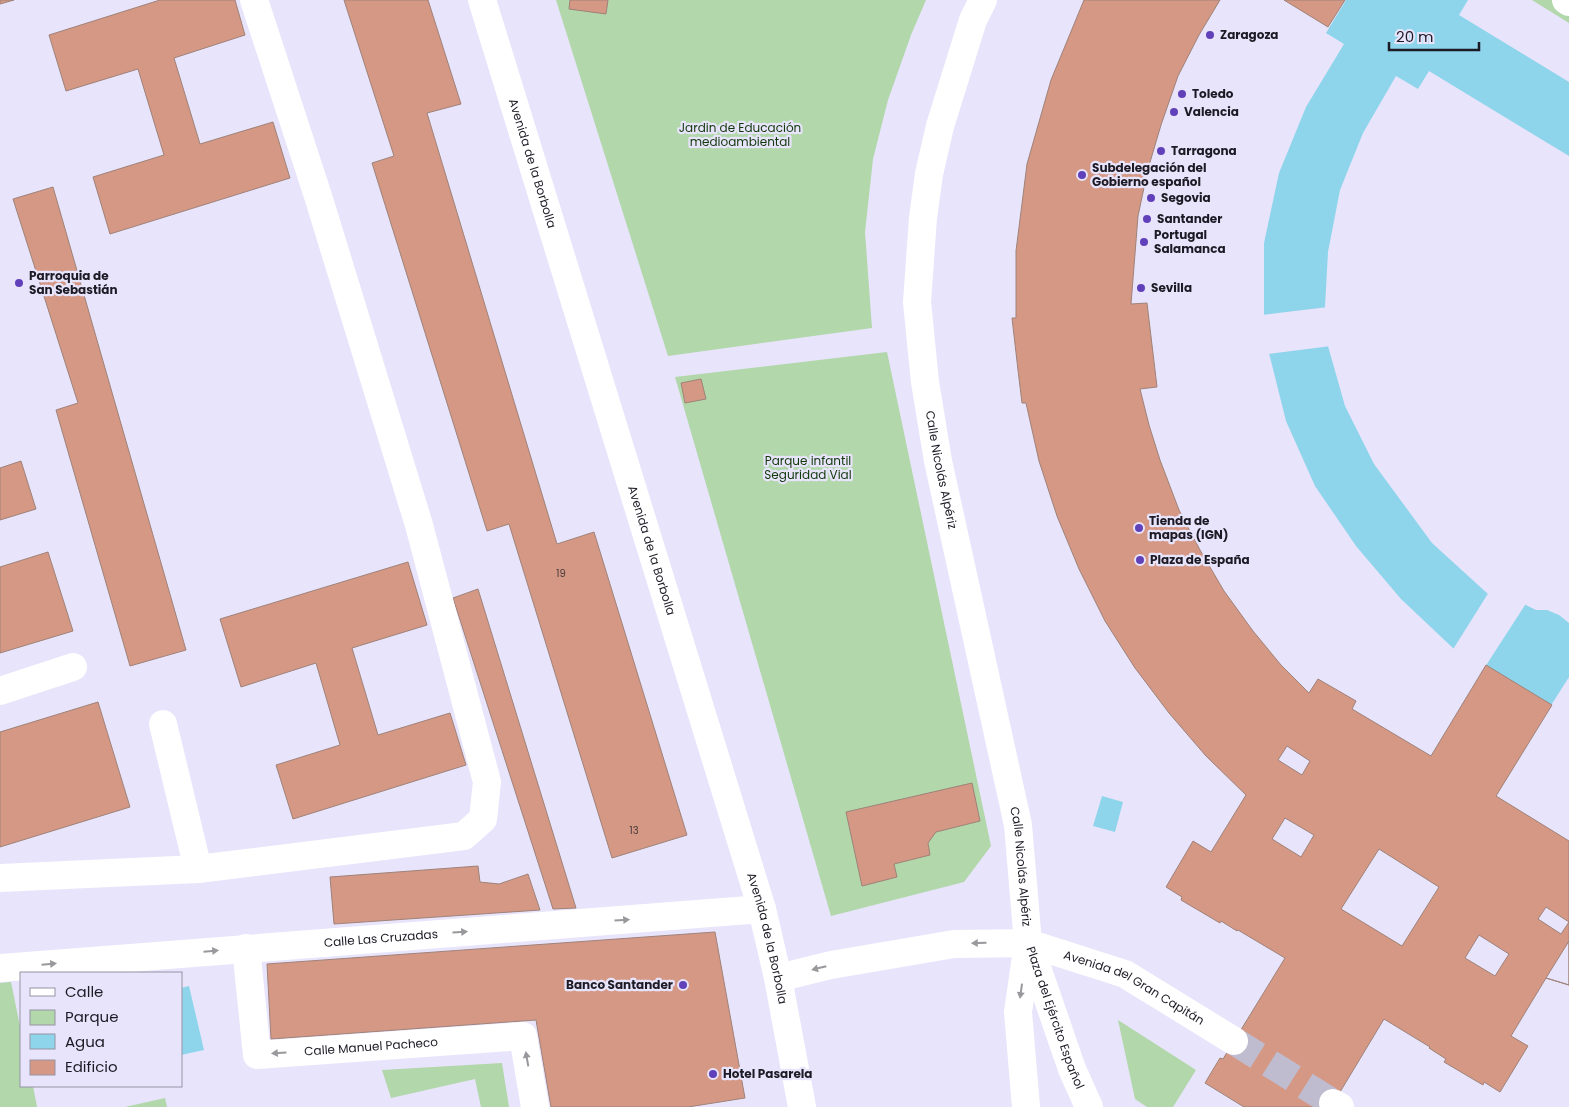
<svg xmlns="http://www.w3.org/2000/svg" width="1569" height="1107" viewBox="0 0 1569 1107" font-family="Poppins,sans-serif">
  <rect width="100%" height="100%" fill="#e8e4fb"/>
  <path fill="#b1d7aa" d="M556,0H926L911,35L888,100L873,159L865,232L872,328L668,356Z
    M1532,0H1569V23Z
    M887,352L991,846L964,882L831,916L675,377Z
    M11,982L21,1031V1086H33L37,1107H0V983Z
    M1118,1020L1196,1070L1173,1107H1147L1135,1099Z
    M502,1063L509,1107H481L475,1079L391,1098L382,1070Z
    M165,1098L167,1107H125Z"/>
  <path fill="#8ed5eb" d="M1346,0H1468L1459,15L1569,82V156L1429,71L1418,89L1396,76L1363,133L1340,190L1328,252L1325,307L1328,346L1345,406L1374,464L1432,543L1488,594L1526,605L1536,610H1547L1559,615L1569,623V717L1486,665L1454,649L1401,599L1356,546L1315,486L1286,421L1269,353L1264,314V243L1279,173L1306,107L1344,44L1326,33Z
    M1102,796L1123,802L1115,832L1093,826Z
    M189,986L204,1050L181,1055V988Z"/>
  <path fill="#e8e4fb" d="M1328,307L1331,346L1267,354L1262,315Z
    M1489,592L1527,602L1485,667L1452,651Z
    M1569,677V719L1550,707Z"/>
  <path fill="#d49885" stroke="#9f8279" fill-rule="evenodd" d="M0,0H14L0,4Z
    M160,0H235L245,35L174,58L200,144L273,122L290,178L110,234L93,177L164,155L138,69L66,91L49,35Z
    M344,0H428L461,104L427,113L557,544L594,532L687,835L612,858L509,524L487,531L372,163L394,156Z
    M570,0H608L606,14L569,9Z
    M1084,0H1220L1199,35L1178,76L1161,125L1148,169L1138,216L1131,304L1147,303L1157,387L1140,389L1149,425L1160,460L1179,510L1200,550L1224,591L1253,631L1281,665L1309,693L1318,679L1356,701L1352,709L1431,756L1486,665L1552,705L1496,796L1569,841V922L1546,907L1538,919L1561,934L1569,922V985L1546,978L1511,1036L1528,1046L1500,1092L1484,1082L1483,1085L1444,1062L1446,1059L1429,1048L1430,1047L1384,1019L1331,1107H1244L1205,1083L1220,1058L1223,1059L1285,958L1238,930L1237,931L1221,921L1220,923L1181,900L1182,897L1166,887L1193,841L1211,852L1246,795L1206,756L1169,713L1135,668L1105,621L1079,569L1057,516L1039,461L1026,403H1022L1018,370L1012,318H1016V251L1027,164L1051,80ZM1287,746L1310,761L1302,775L1278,760ZM1285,818L1314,835L1301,857L1272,839ZM1379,849L1439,887L1402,946L1341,909ZM1479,935L1509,954L1495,976L1465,958Z
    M1284,0H1345L1328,27Z
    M53,187L186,650L130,666L56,410L78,403L13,199Z
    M701,379L706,399L685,403L681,383Z
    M21,461L36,509L0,520V468Z
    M48,552L73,631L0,653V567Z
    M408,562L427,625L352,648L378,735L450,713L466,765L293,819L276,765L340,745L316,663L241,687L220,619Z
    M478,589L576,908L553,909L453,598Z
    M98,702L130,807L0,847V732Z
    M972,783L980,821L936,832L928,843L930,855L894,864L897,877L862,886L846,812Z
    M478,866L480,882L499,884L528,874L540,910L334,924L330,877Z
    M715,932L745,1098L688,1107H551L536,1020L271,1039L267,964Z
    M1569,941V985L1546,978Z"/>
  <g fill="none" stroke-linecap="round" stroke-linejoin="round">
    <path stroke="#bfbcd0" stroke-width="28" stroke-dasharray="28 14" stroke-linecap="butt" d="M1234,1041L1333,1103"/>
    <g stroke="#fff" stroke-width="28">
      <path id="s1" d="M983,0L973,20L940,126L929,174L923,218L917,302L925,382L938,461L1018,825L1028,943L1018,1012L1026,1107"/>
      <path d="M1566,0L1569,2"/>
      <path d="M0,691L73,667"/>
      <path d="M163,724L198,869L464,836L483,819L487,782L419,525L318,196L254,0"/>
      <path d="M0,878L198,869"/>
      <path id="s2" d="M1030,947L1072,1069L1089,1107"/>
      <path id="s3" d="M246,948L257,1055L523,1036L535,1107"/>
      <path id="s4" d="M0,968L762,909"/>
      <path id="s5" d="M778,978L831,965L954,944L1028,943L1125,974L1234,1041"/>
      <path d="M1333,1103L1340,1107"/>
    </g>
    <path stroke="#fff" stroke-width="28" id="s6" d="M482,0L762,909L778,978L802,1107"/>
  </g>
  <defs><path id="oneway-solid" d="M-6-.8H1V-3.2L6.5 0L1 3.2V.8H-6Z" transform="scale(1.25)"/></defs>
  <g fill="#99989c">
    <use href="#oneway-solid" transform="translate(622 920) rotate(-4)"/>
    <use href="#oneway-solid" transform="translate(460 932) rotate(-4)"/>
    <use href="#oneway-solid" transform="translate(979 943) rotate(179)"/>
    <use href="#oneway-solid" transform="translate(211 951) rotate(-5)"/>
    <use href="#oneway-solid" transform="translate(49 964) rotate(-5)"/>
    <use href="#oneway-solid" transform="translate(819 968) rotate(166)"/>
    <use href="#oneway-solid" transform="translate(1021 991) rotate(98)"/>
    <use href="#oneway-solid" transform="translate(279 1053) rotate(176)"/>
    <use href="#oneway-solid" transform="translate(527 1059) rotate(-100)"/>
  </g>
  <g fill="#6141ba" stroke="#e8e4fb" stroke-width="2">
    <circle cx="1210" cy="35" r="5"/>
    <circle cx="1182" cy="94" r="5"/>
    <circle cx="1174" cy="112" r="5"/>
    <circle cx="1161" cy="151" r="5"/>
    <circle cx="1082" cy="175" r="5"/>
    <circle cx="1151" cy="198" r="5"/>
    <circle cx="1147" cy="219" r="5"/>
    <circle cx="1144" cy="242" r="5"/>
    <circle cx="19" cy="283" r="5"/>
    <circle cx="1141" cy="288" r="5"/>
    <circle cx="1139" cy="528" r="5"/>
    <circle cx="1140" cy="560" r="5"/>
    <circle cx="683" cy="985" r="5"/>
    <circle cx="713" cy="1074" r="5"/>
  </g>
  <g text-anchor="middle" stroke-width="4.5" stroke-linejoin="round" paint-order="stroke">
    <g font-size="10" fill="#4a3a3c">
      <text x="561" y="577">19</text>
      <text x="634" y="834">13</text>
    </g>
    <g font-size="12" font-weight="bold" fill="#1c1a24" stroke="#e8e4fb" text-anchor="start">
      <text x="1220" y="39">Zaragoza</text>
      <text x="1192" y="98">Toledo</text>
      <text x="1184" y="116">Valencia</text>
      <text x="1171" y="155">Tarragona</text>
      <text x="1092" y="172">Subdelegación del<tspan x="1092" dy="14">Gobierno español</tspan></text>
      <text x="1161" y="202">Segovia</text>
      <text x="1157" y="223">Santander</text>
      <text x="1154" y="239">Portugal<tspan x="1154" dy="14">Salamanca</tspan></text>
      <text x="29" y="280">Parroquia de<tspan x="29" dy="14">San Sebastián</tspan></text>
      <text x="1151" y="292">Sevilla</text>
      <text x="1149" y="525">Tienda de<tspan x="1149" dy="14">mapas (IGN)</tspan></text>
      <text x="1150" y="564">Plaza de España</text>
      <text x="673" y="989" text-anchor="end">Banco Santander</text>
      <text x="723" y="1078">Hotel Pasarela</text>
    </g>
    <g font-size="12" fill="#113809" stroke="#e8e4fb">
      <text x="740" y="132">Jardin de Educación<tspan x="740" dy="14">medioambiental</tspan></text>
      <text x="808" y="465">Parque infantil<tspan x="808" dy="14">Seguridad Vial</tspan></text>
    </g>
    <g font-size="12" fill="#1c1a24" stroke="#e8e4fb">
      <text dy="4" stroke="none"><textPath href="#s6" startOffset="171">Avenida de la Borbolla</textPath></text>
      <text dy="4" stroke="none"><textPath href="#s1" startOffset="481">Calle Nicolás Alpériz</textPath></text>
      <text dy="4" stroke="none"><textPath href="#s6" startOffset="576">Avenida de la Borbolla</textPath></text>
      <text dy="4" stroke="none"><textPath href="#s1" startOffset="886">Calle Nicolás Alpériz</textPath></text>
      <text dy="4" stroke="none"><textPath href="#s4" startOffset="382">Calle Las Cruzadas</textPath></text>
      <text dy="4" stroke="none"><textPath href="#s6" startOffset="981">Avenida de la Borbolla</textPath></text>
      <text dy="4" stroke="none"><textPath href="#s5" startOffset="369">Avenida del Gran Capitán</textPath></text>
      <text dy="4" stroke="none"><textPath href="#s2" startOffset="75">Plaza del Ejército Español</textPath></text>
      <text dy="4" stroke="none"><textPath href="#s3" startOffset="222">Calle Manuel Pacheco</textPath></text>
    </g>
  </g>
  <rect x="20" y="972" width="162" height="115" fill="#e8e4fb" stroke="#9693a5"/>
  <rect x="30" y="988" width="25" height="8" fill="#ffffff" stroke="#9693a5"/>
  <text x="65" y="997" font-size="15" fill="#1c1a24">Calle</text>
  <rect x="30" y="1010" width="25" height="15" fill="#b1d7aa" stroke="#9693a5"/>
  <text x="65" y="1022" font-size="15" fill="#1c1a24">Parque</text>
  <rect x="30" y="1034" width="25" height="15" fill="#8ed5eb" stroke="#9693a5"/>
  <text x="65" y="1047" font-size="15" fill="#1c1a24">Agua</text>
  <rect x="30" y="1060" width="25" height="15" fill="#d49885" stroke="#9693a5"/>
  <text x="65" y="1072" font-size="15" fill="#1c1a24">Edificio</text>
  <path d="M1389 42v8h90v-8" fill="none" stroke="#1c1a24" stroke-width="2.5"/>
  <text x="1396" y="42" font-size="15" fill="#1c1a24" stroke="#e8e4fb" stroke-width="4" paint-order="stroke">20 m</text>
</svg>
